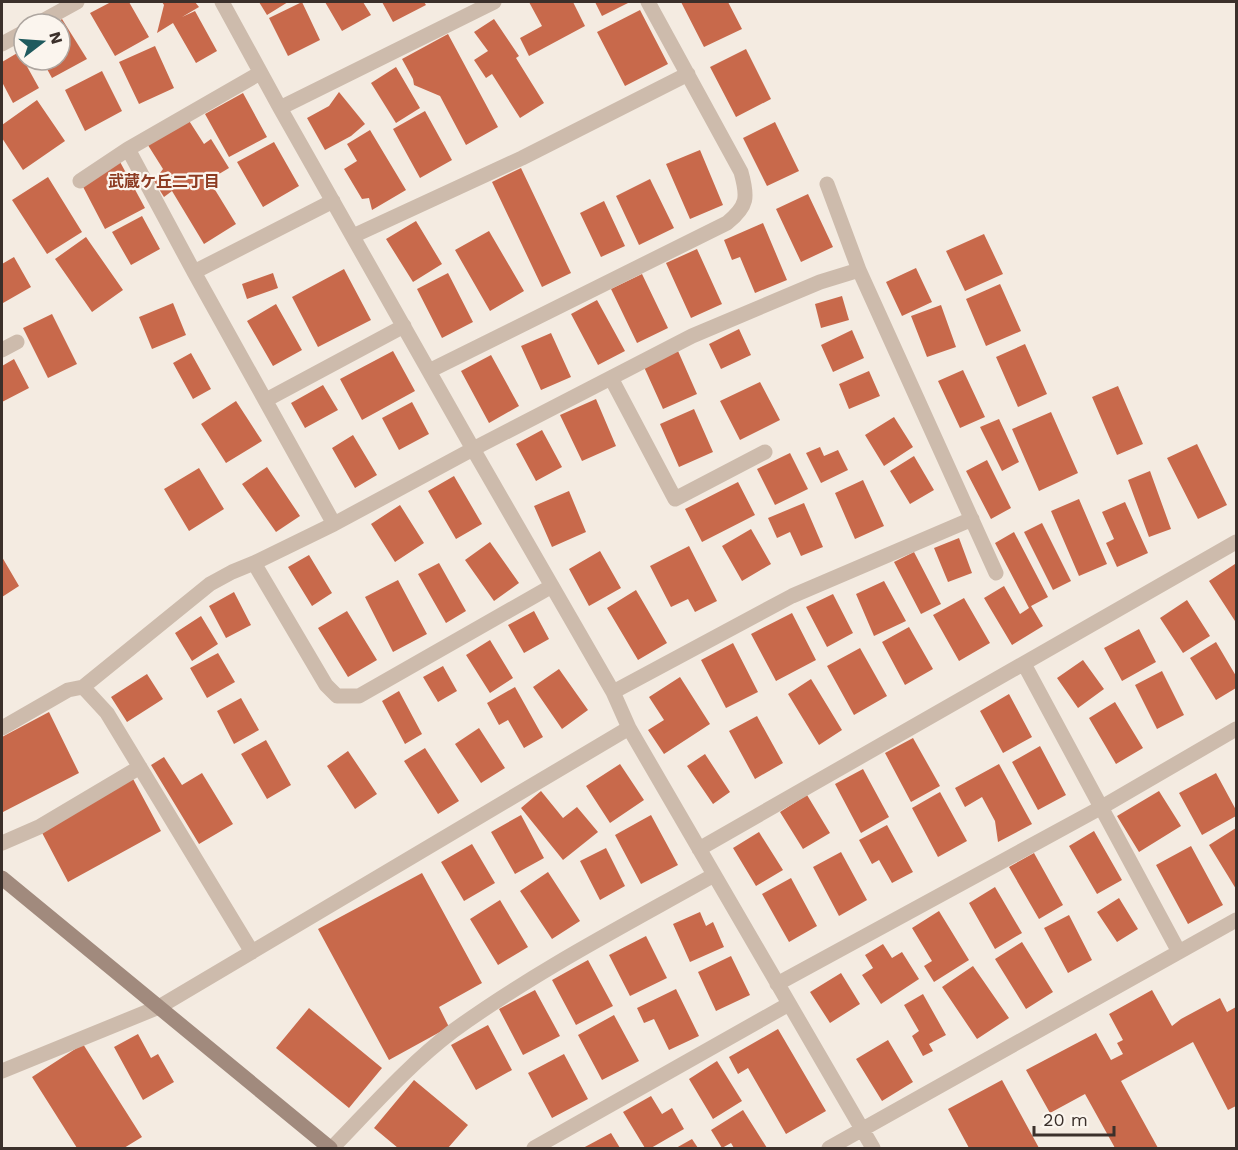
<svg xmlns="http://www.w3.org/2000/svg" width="1238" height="1150" viewBox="0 0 1238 1150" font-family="'Work Sans','Noto Sans JP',sans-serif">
  <rect width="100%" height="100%" fill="#f4ebe1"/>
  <path fill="#c8694b" d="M111,2H129L149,37L115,56L90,13Z
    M162,2H195L199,7L182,17L195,11L217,51L196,63L173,23L157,33L164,5Z
    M259,2H288L267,15Z
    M302,2L320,40L288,56L269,18Z
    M325,2H363L371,15L342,31Z
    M382,2H424L426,5L393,22Z
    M529,2H573L585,26L529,56L520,38L542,26Z
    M595,2H627L628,3L602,16Z
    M681,2H728L742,29L704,47Z
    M640,10L668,64L625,86L597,32Z
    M62,19L87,59L52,78L42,60H60V24H55Z
    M494,19L519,56L516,58L544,103L520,118L492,74L486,78L474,60L488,51L474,32Z
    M448,34L498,127L466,145L440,96L414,85L413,79L402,59Z
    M155,46L174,88L139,104L119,62Z
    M746,49L771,99L736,117L710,67Z
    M19,52L39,88L13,103L2,82V62Z
    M396,67L420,108L396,123L371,83Z
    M102,71L122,111L85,131L65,90Z
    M339,92L365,124L351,136L325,150L307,118L329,106Z
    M243,93L267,137L229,157L205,114Z
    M37,100L65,141L23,170L2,138V125Z
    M425,111L452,160L420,178L393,129Z
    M186,116L204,144L211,139L229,168L209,180L236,224L204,244L172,191L164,197L154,181L163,169L146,142Z
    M775,122L799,171L767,186L743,138Z
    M370,130L406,190L372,210L369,198L362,199L344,169L357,161L347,144Z
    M274,142L299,186L263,207L237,162Z
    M700,150L723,205L690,219L666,164Z
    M119,160L145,208L105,229L80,181Z
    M521,168L571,273L542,287L492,182Z
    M48,177L82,232L47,254L12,200Z
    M650,179L674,228L639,245L616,196Z
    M808,194L833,247L801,262L776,209Z
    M604,201L625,246L601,257L580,213Z
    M142,216L160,249L131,265L112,232Z
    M416,221L442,264L413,282L386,239Z
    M763,223L787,280L755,293L740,257L732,260L724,240Z
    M489,231L524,291L490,311L455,250Z
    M984,234L1003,274L965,291L946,251Z
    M86,237L123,290L92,312L55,259Z
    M697,249L722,304L691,318L666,263Z
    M14,257L31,287L3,303L2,300V264Z
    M916,268L932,302L902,316L886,282Z
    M344,269L371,320L318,347L292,297Z
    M273,273L278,288L247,299L242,284Z
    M448,273L473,322L442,338L417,289Z
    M642,274L668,328L637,343L611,289Z
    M1000,284L1021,331L986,346L966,299Z
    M842,296L849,320L821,328L815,304Z
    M597,300L625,351L598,365L571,314Z
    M173,303L186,335L152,349L139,317Z
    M276,304L302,350L273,366L247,321Z
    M941,305L956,347L927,357L911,316Z
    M52,314L77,364L48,378L23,328Z
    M739,329L751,355L721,369L709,344Z
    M852,330L864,358L833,372L821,345Z
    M551,333L571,377L541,390L521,346Z
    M1025,344L1047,394L1018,407L996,357Z
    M393,351L415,391L362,420L340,379Z
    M678,351L697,394L663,409L644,367Z
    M191,353L211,389L193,399L173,363Z
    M491,355L519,406L489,423L461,371Z
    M14,359L29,388L2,402V366Z
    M963,370L985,417L960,428L938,381Z
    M869,371L880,396L849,409L839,384Z
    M760,382L780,420L740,440L720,401Z
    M323,385L338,410L305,428L291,403Z
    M1118,386L1143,444L1117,455L1092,397Z
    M596,399L616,446L582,461L560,415Z
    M236,401L262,441L226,463L201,424Z
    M412,402L429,434L399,450L382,418Z
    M694,409L713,452L679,467L660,424Z
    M1051,412L1078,473L1039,491L1012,429Z
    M894,417L913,447L884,466L865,435Z
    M999,419L1019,462L1002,471L980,427Z
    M542,430L562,467L536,481L516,444Z
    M353,435L377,475L355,488L332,448Z
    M1197,444L1227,505L1198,519L1167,458Z
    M820,447L824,456L838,450L848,470L821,483L806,453Z
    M790,453L808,489L775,505L757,469Z
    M914,456L934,490L910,504L890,471Z
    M987,460L1011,508L991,519L966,471Z
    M267,467L300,516L276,532L242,484Z
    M199,468L224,509L189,531L164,489Z
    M1150,471L1171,529L1149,537L1128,480Z
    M454,476L482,524L456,539L428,491Z
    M863,480L884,526L855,539L835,493Z
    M738,482L755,515L702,542L685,509Z
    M569,491L586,532L552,547L534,506Z
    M1079,499L1107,564L1079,576L1051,511Z
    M1125,502L1148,553L1117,567L1106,543L1114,539L1102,512Z
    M804,503L823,547L801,556L790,532L777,538L768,518Z
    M400,505L424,543L395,562L371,524Z
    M1042,523L1071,581L1053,590L1024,532Z
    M751,529L771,564L742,581L722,546Z
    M1014,532L1048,597L1031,606L1043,626L1012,645L984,598L1004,586L1020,614L1029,608L995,543Z
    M959,538L972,573L948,582L934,548Z
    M490,542L519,583L494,601L465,560Z
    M689,546L717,601L695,612L688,599L671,607L650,566Z
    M600,551L621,588L589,606L569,569Z
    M914,552L941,604L921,614L894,562Z
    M309,555L332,593L312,606L288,567Z
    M2,557L19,586L2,597Z
    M439,563L466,611L446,623L418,574Z
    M1235,564L1236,566V620L1235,621L1209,581Z
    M398,580L427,634L393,652L365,597Z
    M884,581L906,621L874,636L856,594Z
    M636,590L667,643L638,660L607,608Z
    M234,592L251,625L226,638L209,606Z
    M833,594L853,633L827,647L806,607Z
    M964,598L990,643L959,661L933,615Z
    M1187,600L1210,636L1183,653L1160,618Z
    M347,611L377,660L348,677L318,628Z
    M534,611L549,639L524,653L508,625Z
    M792,613L816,660L776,681L751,634Z
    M201,616L218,644L192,661L175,633Z
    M909,627L933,669L905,685L882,642Z
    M1139,629L1156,662L1122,681L1104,648Z
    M490,640L513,678L490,693L466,655Z
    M1216,642L1236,676V688L1216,700L1190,658Z
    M733,643L758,692L726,708L701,660Z
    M860,648L887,696L854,715L827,666Z
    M218,653L235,682L207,698L190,668Z
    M1083,660L1104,689L1078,708L1057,678Z
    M443,666L457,691L438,702L423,677Z
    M559,669L588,710L562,729L533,687Z
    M1162,671L1184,715L1157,729L1135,685Z
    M147,674L163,699L127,722L111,697Z
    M680,677L710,724L664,754L648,730L664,720L649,697Z
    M811,679L842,730L819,745L788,694Z
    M515,687L543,737L524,748L508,720L499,725L487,703Z
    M399,691L422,734L405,744L382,701Z
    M1009,694L1032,737L1003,753L980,711Z
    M241,698L259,730L234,744L217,711Z
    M1115,702L1143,748L1116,764L1089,718Z
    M49,712L79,773L3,812L2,737Z
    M757,716L783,763L755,779L729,731Z
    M479,728L505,768L481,783L455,744Z
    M913,738L940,786L911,802L885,753Z
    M266,740L291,785L267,799L241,754Z
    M1040,746L1066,795L1038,810L1012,762Z
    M425,748L459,801L438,814L404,761Z
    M348,751L377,794L355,809L327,766Z
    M705,754L730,792L713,804L687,766Z
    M164,757L182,785L202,773L233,824L199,844L151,765Z
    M620,764L644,800L610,823L586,786Z
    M999,764L1032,824L998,842L995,821L982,797L965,807L955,788Z
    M863,769L889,817L861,833L835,784Z
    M1216,773L1236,810V816L1202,835L1179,793Z
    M132,777L161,831L68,882L39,827Z
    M541,791L563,818L577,807L598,832L563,860L521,808Z
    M1159,791L1181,826L1139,852L1117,816Z
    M940,792L967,841L938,857L912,808Z
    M807,795L830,833L803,849L780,812Z
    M521,815L544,858L515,874L491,832Z
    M651,815L678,865L641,884L615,835Z
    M887,825L913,872L892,883L879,860L872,864L859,840Z
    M1236,828V889L1209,845Z
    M1094,831L1122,880L1097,894L1069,846Z
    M759,832L783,870L756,886L733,848Z
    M472,844L495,883L464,901L441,862Z
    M1191,846L1223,905L1188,924L1156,865Z
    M606,848L625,886L600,900L580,861Z
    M841,852L867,900L839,916L813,867Z
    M1034,853L1063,905L1039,919L1009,867Z
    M548,872L580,921L552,939L520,891Z
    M422,873L482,983L439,1007L449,1027L389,1060L318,929Z
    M791,878L817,926L789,942L762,894Z
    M995,887L1022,933L995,949L969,903Z
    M1119,898L1138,929L1117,942L1097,912Z
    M500,900L528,947L498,965L470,919Z
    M939,911L969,960L934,982L924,966L932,961L912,928Z
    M700,912L706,926L713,922L724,947L690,962L673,924Z
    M1069,915L1092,960L1068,973L1044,928Z
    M646,936L667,978L630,996L609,955Z
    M1022,942L1053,992L1026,1009L995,959Z
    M883,944L892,958L902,952L919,979L881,1004L862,975L873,968L865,955Z
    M731,956L750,995L716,1011L698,972Z
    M588,960L613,1006L576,1025L552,980Z
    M973,966L1009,1018L977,1039L942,987Z
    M841,973L860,1004L830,1023L810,992Z
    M676,989L699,1036L669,1050L654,1019L644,1023L637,1008Z
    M535,990L560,1036L523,1055L499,1009Z
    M1152,990L1172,1026L1181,1019L1220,998L1227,1012L1236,1007V1106L1228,1110L1193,1042L1121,1081L1158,1148H1115L1085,1094L1050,1113L1026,1070L1096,1033L1111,1060L1123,1054L1117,1043L1123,1040L1109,1014Z
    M923,994L946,1035L929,1044L933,1051L923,1056L912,1036L919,1031L904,1005Z
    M309,1008L382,1068L349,1108L276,1048Z
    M614,1015L639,1061L602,1080L578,1035Z
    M488,1025L512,1070L476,1090L451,1045Z
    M778,1029L826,1111L786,1134L748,1068L738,1074L729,1057Z
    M138,1034L151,1058L158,1054L174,1082L143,1100L114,1047Z
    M888,1040L913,1082L882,1101L856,1059Z
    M83,1044L142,1137L124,1148H77L32,1077Z
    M564,1054L588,1099L552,1118L528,1073Z
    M717,1061L742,1101L713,1119L689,1079Z
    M414,1080L468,1125L448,1148H398L374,1128Z
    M1002,1080L1039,1148H969L948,1109Z
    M651,1096L662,1114L672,1108L684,1129L651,1148H645L623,1112Z
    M743,1110L767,1148H734L731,1143L722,1148L711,1130Z
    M611,1133L620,1148H583Z
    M692,1139L698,1148H676Z"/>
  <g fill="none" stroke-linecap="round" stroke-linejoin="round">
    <path stroke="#cdbbac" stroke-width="15" d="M222,2L280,108L473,449L613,692L629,728L873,1148
      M37,24L77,2
      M2,44L24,32
      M260,73L128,149L194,272L334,524
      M280,108L494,2
      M80,181L128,149
      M827,184L859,270L996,573
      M353,236L522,158L688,74
      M194,272L333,201
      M2,350L17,342
      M429,371L727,223C748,206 748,197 741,172L648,2
      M611,378L675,499L765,452
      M266,400L404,326
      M254,563L326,685L337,696H359L552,586
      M1024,664L1179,952
      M83,687L210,584L232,572L254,563L334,524L473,449L692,336L820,282L859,270
      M613,692L792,596L972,519
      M2,728L68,690L83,687L107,713L252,952
      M2,843L39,827L140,767
      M699,849L1236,542
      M777,984L1102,807L1236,729
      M2,1071L159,1007L629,728
      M332,1148C371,1108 408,1065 453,1031C534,972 627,924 714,875
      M534,1148L789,1004
      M829,1148L1236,920"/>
    <path stroke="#a18a7d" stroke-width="15" d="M2,878L330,1148"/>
  </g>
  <g text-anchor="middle" stroke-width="4.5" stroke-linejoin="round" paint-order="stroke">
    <g font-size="16" font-weight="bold" fill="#8c3b22" stroke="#fbf5ee">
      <text x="164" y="187">武蔵ケ丘二丁目</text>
    </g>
  </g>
  <rect width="1238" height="1150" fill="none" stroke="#3b302b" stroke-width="6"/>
  <g transform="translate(42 42) rotate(73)"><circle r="28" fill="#fbf5ee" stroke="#aea6a0" stroke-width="1.5"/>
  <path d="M0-4.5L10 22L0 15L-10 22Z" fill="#1f5a5e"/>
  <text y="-9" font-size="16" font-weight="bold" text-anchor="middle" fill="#3b302b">N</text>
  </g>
  <path d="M1034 1126v9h80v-9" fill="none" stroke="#3b302b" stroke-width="3"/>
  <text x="1043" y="1126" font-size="18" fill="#3b302b" stroke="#fbf5ee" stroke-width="4.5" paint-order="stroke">20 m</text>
</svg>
